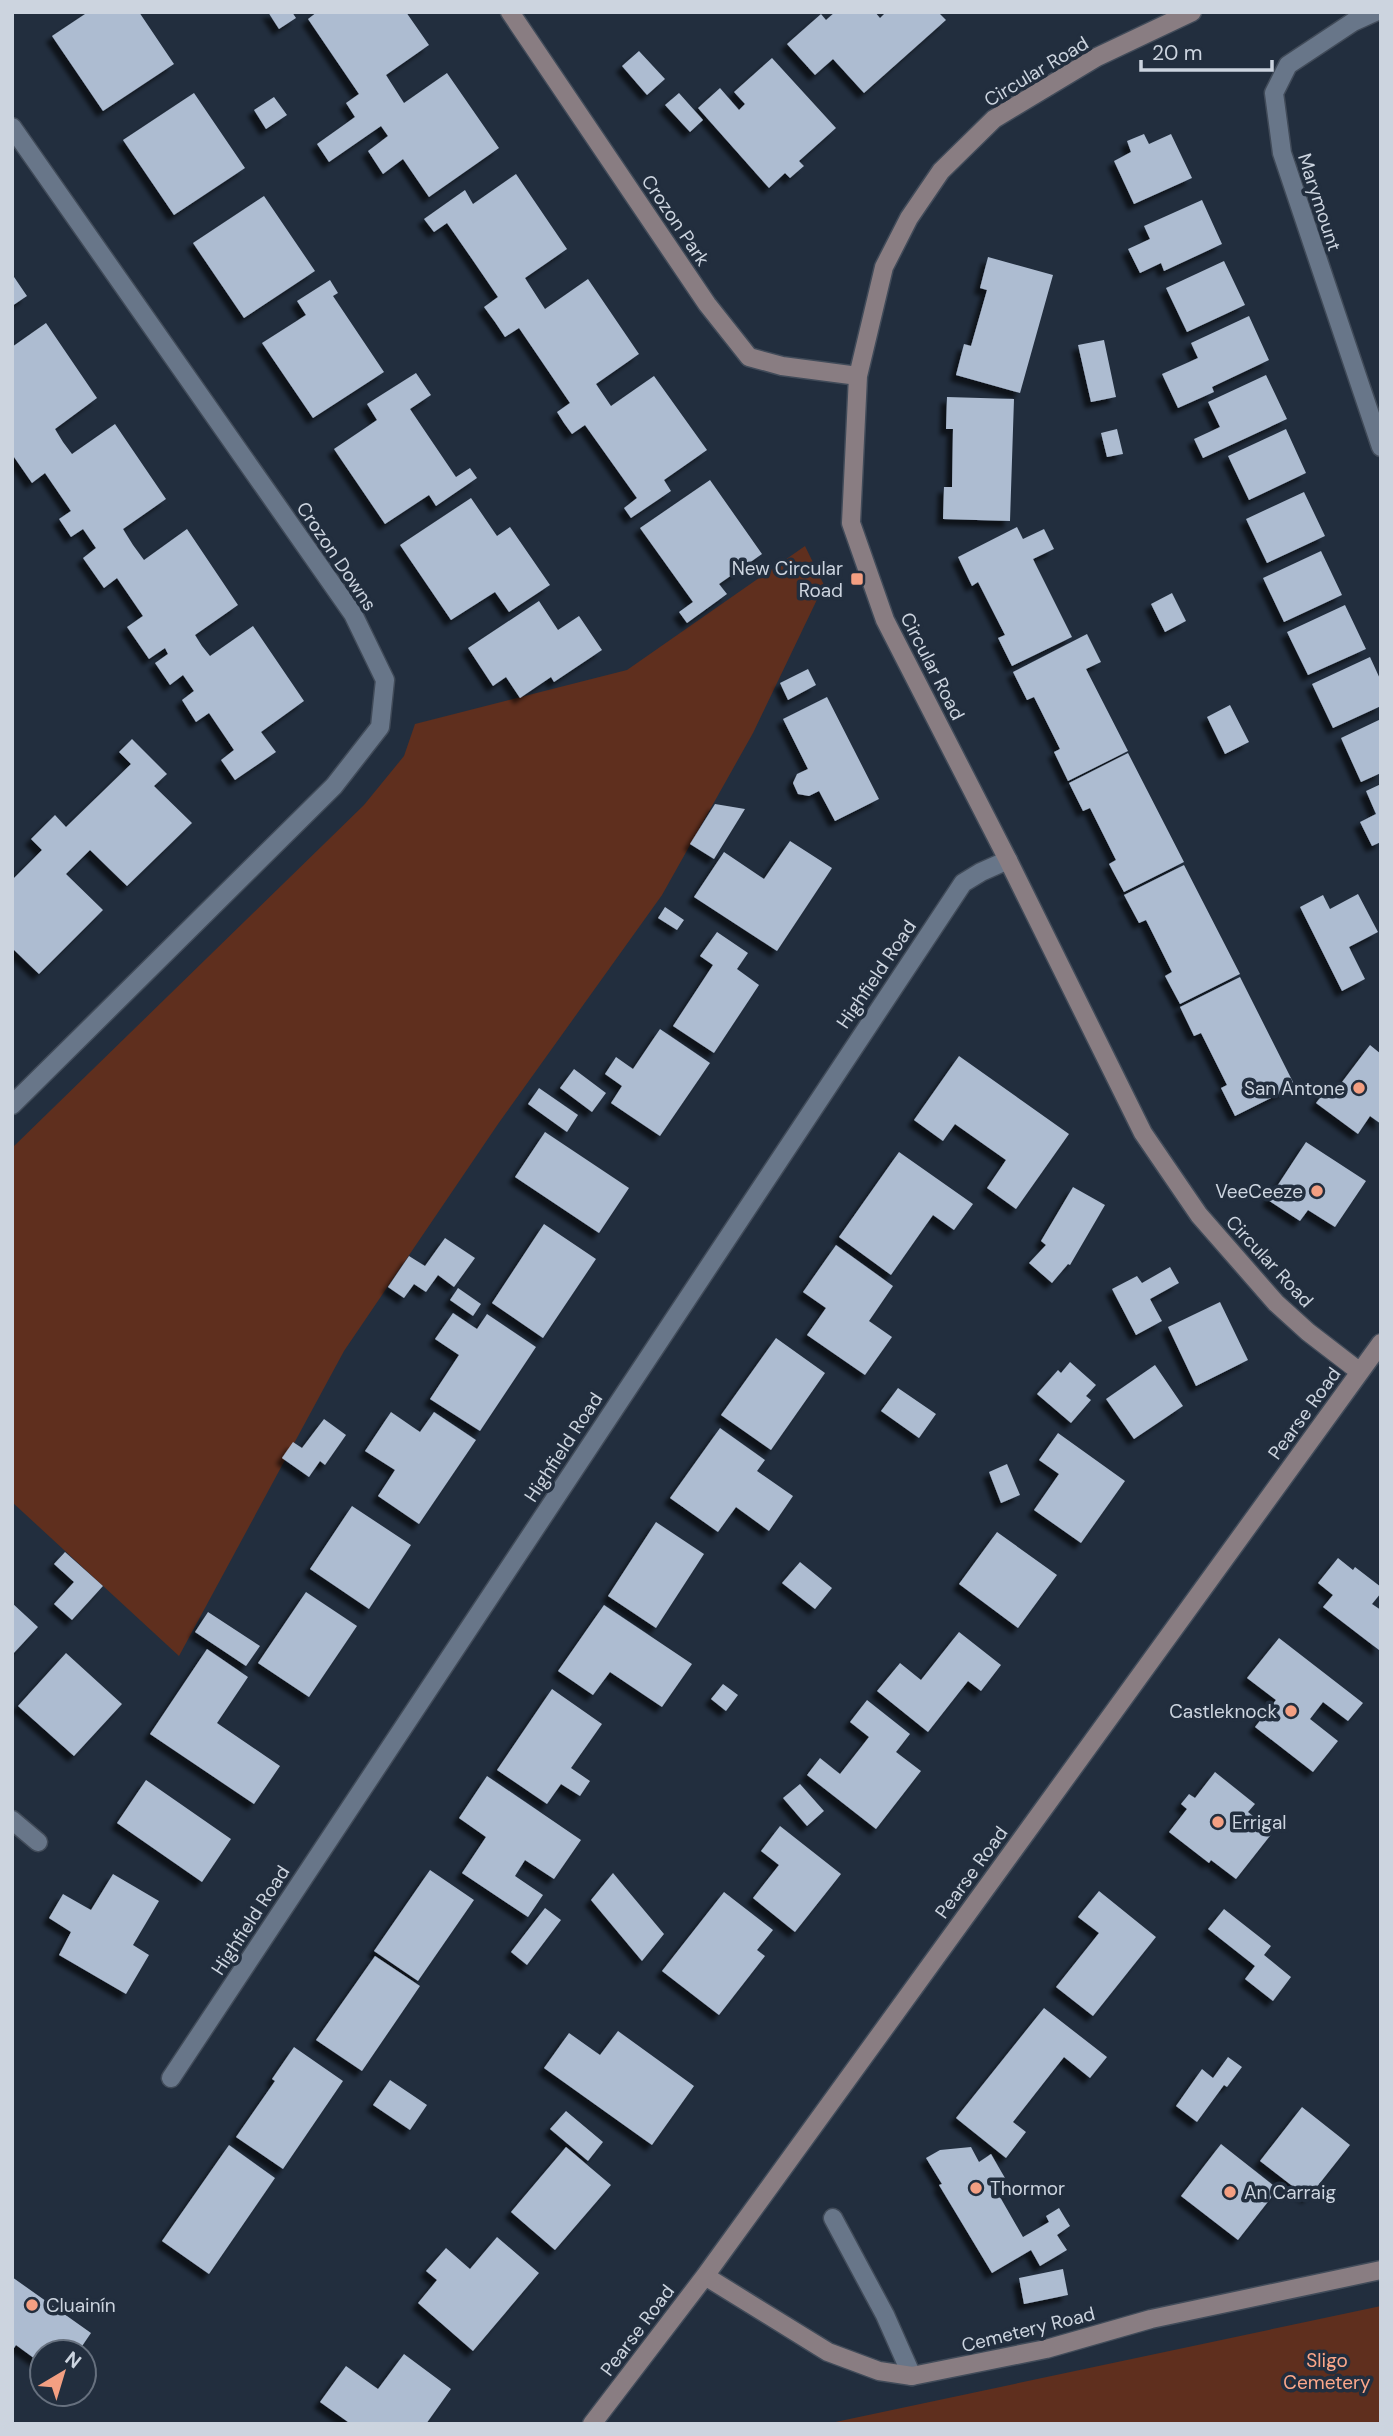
<svg xmlns="http://www.w3.org/2000/svg" width="1393" height="2436" viewBox="0 0 1393 2436" font-family="'DM Sans',sans-serif">
  <defs>
    <filter id="shadow"><feDropShadow dx="-6" dy="6" stdDeviation="2" flood-color="#0009"/></filter>
  </defs>
  <rect width="100%" height="100%" fill="#222e3e"/>
  <path fill="#5f2f1e" d="M805,546L824,585L753,733L662,895L498,1124L344,1351L179,1656L12,1502V1148L364,805L404,756L415,724L627,670Z
    M1381,2306V2424H826Z"/>
  <path fill="#adbcd1" filter="url(#shadow)" d="M88,12H139L174,64L103,111L52,36Z
    M268,12H292L296,18L279,29Z
    M317,12H406L429,45L386,75L404,103L447,73L499,148L429,197L403,159L383,174L368,151L388,136L381,126L329,162L317,144L355,117L346,103L359,94L308,19Z
    M835,12H875L880,18L886,12H938L946,20L864,93L833,59L815,75L787,44L821,14L826,20Z
    M639,51L665,79L647,95L622,66Z
    M772,58L836,128L799,161L804,166L790,178L785,173L769,188L698,108L720,88L739,110L745,104L734,92Z
    M194,93L245,168L174,215L123,140Z
    M679,93L703,120L690,132L665,105Z
    M274,97L287,115L266,129L254,110Z
    M1144,134L1149,144L1171,134L1192,178L1134,204L1114,161L1131,152L1127,141Z
    M516,174L567,249L525,278L545,309L588,279L639,354L596,384L611,406L654,376L707,450L664,480L671,491L631,518L624,508L637,498L585,425L572,434L564,423L557,412L570,403L519,328L505,337L495,322L484,307L498,297L472,259L447,223L434,232L424,219L465,190L473,204Z
    M264,196L315,271L244,318L193,243Z
    M1202,200L1222,244L1164,271L1161,263L1140,273L1128,249L1150,239L1144,226Z
    M988,257L1053,275L1020,393L956,375L964,344L971,346L987,290L980,288Z
    M1224,261L1245,305L1187,332L1166,288Z
    M12,274L27,296L12,306Z
    M330,280L338,293L333,296L384,372L313,418L262,343L306,315L297,301Z
    M1249,316L1269,360L1212,387L1214,392L1178,408L1162,374L1198,358L1191,343Z
    M46,323L97,398L55,429L63,442L72,454L115,424L166,499L123,529L133,545L144,560L187,529L238,605L195,635L202,646L210,656L253,626L304,701L261,732L276,752L235,780L221,760L234,750L209,713L196,722L182,700L194,691L183,675L170,685L155,663L168,654L165,648L149,659L127,627L143,616L117,578L104,588L83,558L96,548L83,529L71,537L59,519L71,511L45,473L32,483L14,457L12,458V347Z
    M1104,340L1116,397L1091,402L1078,345Z
    M416,373L431,395L410,409L456,477L470,468L477,478L436,506L429,495L385,524L334,449L377,420L367,404Z
    M1266,375L1287,419L1203,458L1194,439L1220,427L1208,402Z
    M947,397L1014,399L1010,521L943,519L944,487H952L953,429H946Z
    M1117,429L1123,454L1107,457L1101,433Z
    M1286,429L1306,473L1249,500L1228,456Z
    M710,480L762,554L719,584L727,594L687,623L679,612L693,602L640,528Z
    M1304,492L1325,536L1267,563L1246,519Z
    M471,498L497,536L510,527L550,585L509,612L495,592L451,620L400,545Z
    M1017,527L1023,539L1044,529L1054,549L1033,559L1072,637L1012,666L998,638L1005,635L978,582L972,586L958,557Z
    M1321,551L1342,595L1284,622L1263,578Z
    M1172,593L1186,621L1165,632L1151,604Z
    M539,601L558,630L579,616L602,650L554,682L551,677L520,698L506,677L493,686L468,648Z
    M1345,605L1366,649L1308,675L1287,632Z
    M1087,634L1101,662L1086,669L1128,751L1068,781L1054,752L1060,749L1034,697L1027,700L1013,672Z
    M1370,657L1381,681V706L1333,728L1312,684Z
    M808,669L816,685L788,700L780,683Z
    M827,697L879,799L835,821L819,791L809,796L798,794L793,783L797,774L808,769L783,719Z
    M1230,705L1249,742L1225,754L1207,717Z
    M1381,719V773L1361,782L1341,738Z
    M132,739L167,774L154,786L192,823L127,886L90,850L66,874L103,910L39,974L12,948V880L42,850L31,839L55,815L66,827L131,764L119,752Z
    M1128,753L1184,862L1124,892L1109,864L1116,860L1090,808L1083,811L1069,783Z
    M1381,784V842L1372,846L1360,822L1376,814L1366,791Z
    M715,804L745,809L714,859L690,844Z
    M790,841L832,868L777,951L694,897L724,852L764,879Z
    M1184,865L1240,974L1180,1004L1165,976L1172,972L1146,920L1139,923L1124,895Z
    M1358,894L1378,932L1349,947L1365,979L1342,991L1300,907L1323,895L1330,909Z
    M665,907L684,920L677,930L658,918Z
    M717,932L748,953L737,969L759,985L714,1053L673,1026L713,965L700,956Z
    M1240,977L1295,1086L1235,1116L1221,1088L1227,1085L1201,1033L1194,1036L1180,1007Z
    M660,1029L710,1063L660,1136L611,1103L622,1086L605,1074L616,1057L633,1069Z
    M1370,1045L1381,1054V1124L1370,1116L1358,1134L1316,1103L1330,1085L1336,1090Z
    M959,1056L1069,1134L1016,1209L987,1188L1006,1160L955,1124L943,1141L914,1120Z
    M574,1069L606,1093L592,1112L560,1088Z
    M539,1088L578,1115L567,1132L528,1104Z
    M545,1132L629,1188L599,1233L515,1177Z
    M1306,1142L1366,1181L1335,1227L1308,1210L1300,1221L1268,1200Z
    M899,1152L973,1204L954,1230L933,1215L891,1275L839,1237Z
    M1073,1187L1105,1205L1070,1265L1068,1264L1052,1283L1029,1263L1046,1245L1041,1241Z
    M544,1224L596,1259L543,1338L492,1303Z
    M445,1238L475,1258L454,1287L438,1275L426,1292L414,1284L404,1298L388,1287L409,1256L425,1266Z
    M836,1245L893,1286L869,1321L892,1337L865,1375L807,1335L826,1308L803,1292Z
    M1170,1267L1179,1283L1150,1299L1162,1321L1136,1335L1112,1289L1137,1276L1142,1283Z
    M458,1288L481,1304L473,1316L450,1300Z
    M1220,1302L1248,1360L1196,1386L1168,1327Z
    M453,1313L477,1329L487,1314L536,1347L480,1431L430,1399L459,1355L435,1339Z
    M776,1338L825,1373L771,1450L721,1415Z
    M1070,1362L1096,1385L1086,1396L1091,1400L1071,1423L1037,1394L1058,1370L1061,1373Z
    M1155,1365L1183,1406L1134,1439L1106,1399Z
    M898,1388L936,1414L919,1438L881,1411Z
    M391,1412L420,1432L434,1412L476,1440L419,1524L378,1496L395,1470L365,1451Z
    M324,1419L346,1435L325,1465L320,1461L309,1477L282,1458L293,1442L302,1448Z
    M720,1428L765,1460L757,1471L793,1496L769,1531L736,1507L718,1532L670,1498Z
    M1058,1433L1125,1481L1081,1543L1034,1510L1059,1474L1039,1460Z
    M1007,1464L1020,1495L1001,1503L989,1472Z
    M352,1506L411,1545L369,1609L310,1569Z
    M656,1522L704,1554L656,1628L608,1596Z
    M997,1532L1057,1575L1018,1628L959,1584Z
    M65,1552L103,1586L72,1620L54,1604L74,1582L54,1564Z
    M1338,1558L1353,1570L1355,1567L1381,1587V1593L1372,1604L1381,1610L1379,1650L1323,1607L1333,1595L1318,1583Z
    M800,1562L832,1588L815,1609L782,1583Z
    M306,1592L357,1626L309,1697L258,1663Z
    M12,1603L38,1627L12,1655Z
    M604,1605L692,1664L662,1707L610,1672L593,1695L558,1671Z
    M208,1612L260,1646L246,1666L195,1632Z
    M959,1632L1001,1665L981,1691L968,1681L928,1732L877,1691L900,1663L921,1680Z
    M1279,1638L1363,1703L1348,1721L1323,1702L1310,1719L1338,1741L1313,1772L1255,1727L1276,1700L1247,1678Z
    M207,1649L248,1677L217,1723L280,1766L254,1804L150,1734Z
    M66,1653L122,1704L74,1756L18,1706Z
    M723,1684L738,1695L726,1711L711,1699Z
    M552,1689L602,1724L571,1768L590,1781L580,1796L561,1784L547,1804L497,1770Z
    M867,1700L910,1734L896,1752L921,1771L876,1829L807,1775L820,1758L840,1774L869,1737L850,1722Z
    M1215,1772L1255,1804L1248,1812L1273,1832L1236,1879L1211,1860L1209,1863L1169,1832L1187,1809L1181,1804L1189,1794L1195,1798Z
    M487,1776L581,1840L554,1879L525,1860L515,1876L543,1895L528,1917L462,1873L486,1837L459,1818Z
    M146,1780L231,1839L202,1882L117,1823Z
    M800,1784L824,1811L807,1826L783,1798Z
    M780,1826L841,1874L795,1932L753,1898L779,1865L761,1851Z
    M430,1870L474,1900L418,1981L374,1951Z
    M613,1873L664,1934L642,1961L591,1900Z
    M113,1874L159,1901L133,1945L149,1955L126,1994L59,1955L71,1932L49,1918L63,1894L91,1910Z
    M1099,1891L1156,1937L1093,2016L1056,1987L1099,1933L1078,1917Z
    M724,1892L773,1930L757,1950L765,1956L719,2015L662,1971Z
    M545,1908L561,1920L527,1965L511,1952Z
    M1224,1909L1271,1946L1264,1955L1291,1977L1273,2001L1245,1979L1255,1966L1208,1929Z
    M375,1956L420,1986L362,2071L316,2040Z
    M1044,2008L1107,2057L1090,2078L1064,2057L1013,2122L1026,2132L1006,2158L956,2118Z
    M618,2031L694,2086L652,2145L544,2068L569,2033L600,2055Z
    M294,2047L343,2081L283,2169L236,2137L275,2081L272,2079Z
    M1228,2057L1242,2067L1227,2087L1224,2085L1197,2122L1176,2106L1202,2069L1213,2078Z
    M390,2080L427,2105L410,2130L373,2105Z
    M1302,2107L1350,2145L1308,2198L1260,2161Z
    M566,2111L603,2142L588,2161L550,2129Z
    M1221,2144L1278,2189L1238,2240L1181,2196Z
    M229,2145L275,2178L209,2274L162,2241Z
    M566,2147L611,2185L555,2250L511,2212Z
    M971,2147L979,2162L991,2154L1012,2190L1000,2197L1023,2237L1049,2222L1046,2216L1059,2208L1070,2226L1057,2235L1067,2250L1040,2266L1031,2250L992,2273L939,2185L942,2184L926,2158L940,2150Z
    M497,2237L539,2273L473,2351L418,2303L437,2280L426,2271L446,2248L470,2269Z
    M1063,2269L1068,2295L1024,2304L1019,2278Z
    M12,2277L91,2333L78,2352H42V2364L16,2345L12,2351Z
    M404,2354L451,2389L426,2424H347L348,2422L320,2402L346,2366L378,2389Z"/>
  <g fill="none" stroke-linecap="round" stroke-linejoin="round">
    <g stroke="#414b59" stroke-width="21">
      <path id="street" d="M1375,12L1353,22L1288,65L1274,93L1282,153L1381,447
        M12,127L353,614L385,680L380,727L334,786L12,1105
        M12,1820L38,1842
        M171,2078L963,883L981,872L1008,860
        M833,2218L885,2315L912,2376"/>
    </g>
    <g stroke="#414b59" stroke-width="21">
      <path id="secondary" d="M510,12L707,304L749,357L782,366L858,376
        M1192,12L1097,57L994,119L941,171L909,218L884,267L858,376L851,523L885,620L1008,860L1143,1133L1199,1215L1276,1303L1308,1332L1360,1372
        M705,2276L828,2352L879,2371L912,2376L1046,2349L1151,2319L1381,2270
        M592,2424L705,2276L1381,1343"/>
    </g>
    <use href="#street" stroke="#687689" stroke-width="18"/>
    <use href="#secondary" stroke="#897d82" stroke-width="18"/>
  </g>
  <g fill="#f39f82" stroke="#222e3e" stroke-width="2.5">
    <rect x="850" y="572" width="14" height="14" rx="3.5"/>
    <circle cx="1359" cy="1088" r="7"/>
    <circle cx="1317" cy="1191" r="7"/>
    <circle cx="1291" cy="1711" r="7"/>
    <circle cx="1218" cy="1822" r="7"/>
    <circle cx="976" cy="2188" r="7"/>
    <circle cx="1230" cy="2192" r="7"/>
    <circle cx="32" cy="2305" r="7"/>
  </g>
  <g text-anchor="middle" stroke-width="7" stroke-linejoin="round" paint-order="stroke">
    <g font-size="19" fill="#ccd4df" stroke="#222e3e">
      <text transform="translate(1036 71) rotate(-31)" y="7">Circular Road</text>
      <text transform="translate(1320 202) rotate(72)" y="7">Marymount</text>
      <text transform="translate(676 220) rotate(56)" y="7">Crozon Park</text>
      <text transform="translate(337 556) rotate(56)" y="7">Crozon Downs</text>
      <text transform="translate(933 666) rotate(63)" y="7">Circular Road</text>
      <text transform="translate(876 974) rotate(-56)" y="7">Highfield Road</text>
      <text transform="translate(1270 1261) rotate(47)" y="7">Circular Road</text>
      <text transform="translate(1304 1413) rotate(-54)" y="7">Pearse Road</text>
      <text transform="translate(563 1447) rotate(-57)" y="7">Highfield Road</text>
      <text transform="translate(971 1872) rotate(-54)" y="7">Pearse Road</text>
      <text transform="translate(250 1920) rotate(-57)" y="7">Highfield Road</text>
      <text transform="translate(1028 2329) rotate(-14)" y="7">Cemetery Road</text>
      <text transform="translate(637 2330) rotate(-53)" y="7">Pearse Road</text>
    </g>
    <g font-size="19" fill="#ccd4df" stroke="#222e3e" text-anchor="end">
      <text x="843" y="575">New Circular<tspan x="843" dy="22">Road</tspan></text>
      <text x="1345" y="1095">San Antone</text>
      <text x="1303" y="1198">VeeCeeze</text>
      <text x="1277" y="1718">Castleknock</text>
      <text x="1232" y="1829" text-anchor="start">Errigal</text>
      <text x="990" y="2195" text-anchor="start">Thormor</text>
      <text x="1244" y="2199" text-anchor="start">An Carraig</text>
      <text x="46" y="2312" text-anchor="start">Cluainín</text>
    </g>
    <g font-size="19" fill="#fba78a" stroke="#222e3e">
      <text x="1327" y="2367">Sligo<tspan x="1327" dy="22">Cemetery</tspan></text>
    </g>
  </g>
  <rect width="1393" height="2436" fill="none" stroke="#ccd4df" stroke-width="28"/>
  <g transform="translate(63 2373) rotate(38)"><circle r="33" fill="#222e3e" stroke="#66707e" stroke-width="2"/>
  <path d="M0-5L12 26L0 18L-12 26Z" fill="#f39f82"/>
  <text y="-10" font-size="19" font-weight="bold" text-anchor="middle" fill="#ccd4df">N</text>
  </g>
  <path d="M1141 60v10h131v-10" fill="none" stroke="#ccd4df" stroke-width="3.5"/>
  <text x="1152" y="60" font-size="21" fill="#ccd4df" stroke="#222e3e" stroke-width="5" paint-order="stroke">20 m</text>
</svg>
